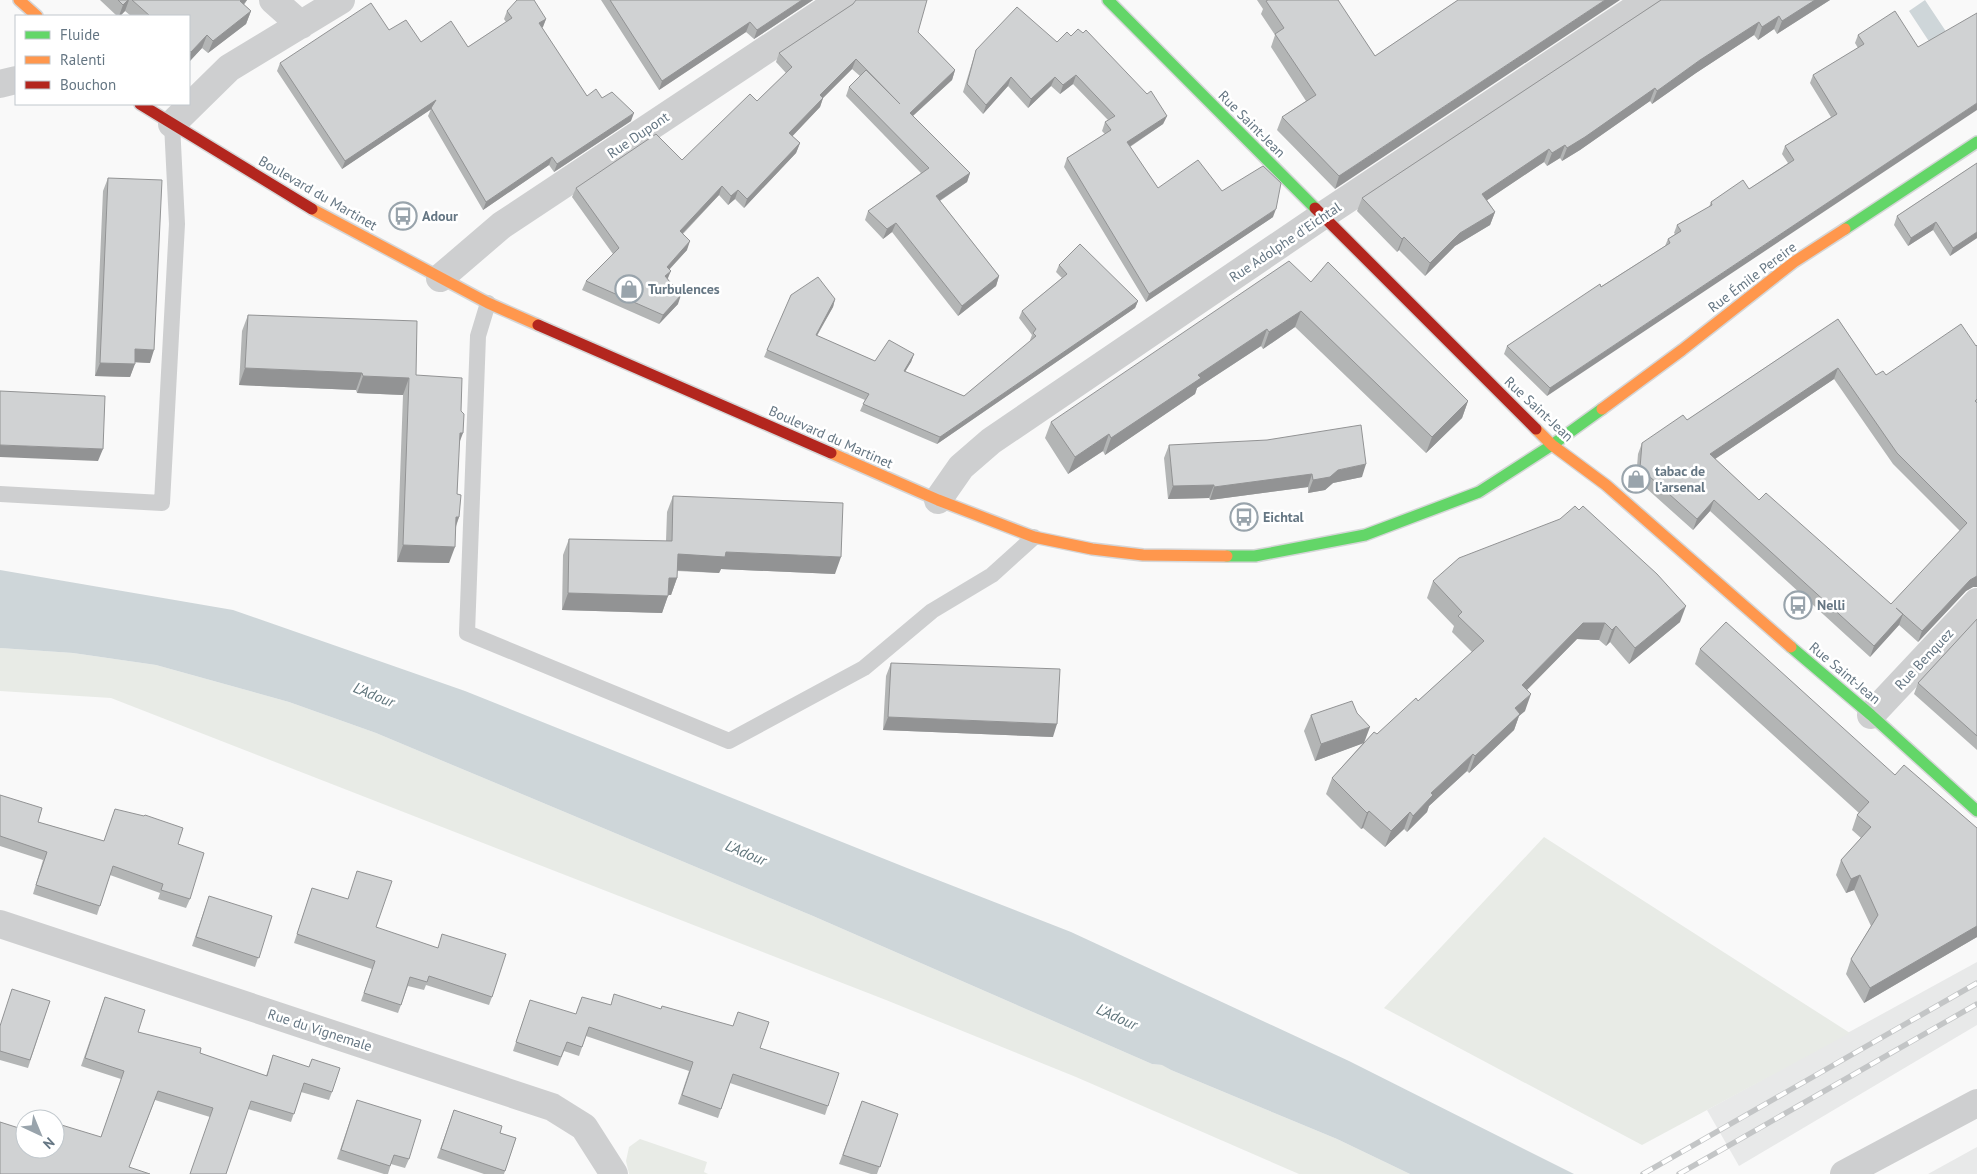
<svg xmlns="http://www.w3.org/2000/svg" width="1977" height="1174" viewBox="0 0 1977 1174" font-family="'PT Sans',sans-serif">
  <rect width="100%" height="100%" fill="#f9f9f9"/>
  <path fill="#e8e9e9" d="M1977,962V1025L1739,1166L1707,1110Z
    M1977,1147V1174H1928Z"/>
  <path fill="#e8ebe6" d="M0,648L73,653L156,665L289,702L376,733L813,916L1152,1064L1163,1065L1171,1070L1337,1139L1410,1174H1299L1076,1077L886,1000L111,698L0,691Z
    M1544,837L1850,1033L1642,1145L1384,1008Z
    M640,1139L707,1162L704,1172L708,1174H629L626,1161L629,1147Z"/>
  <path fill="#ced6d9" d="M1925,0L1949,36L1932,46L1909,11Z
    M0,570L233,610L465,691L907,868L1071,932L1349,1061L1574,1174H1410L1337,1139L1171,1070L1162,1065L1152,1064L813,916L376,733L289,702L156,665L73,653L0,648Z"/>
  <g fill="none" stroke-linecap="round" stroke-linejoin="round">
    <g stroke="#d5d6d7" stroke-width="14">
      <path id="fast" d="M1108,0L1315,208
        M1845,229L1977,142
        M1227,556H1255L1365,535L1479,492L1552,445L1602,409
        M1791,647L1871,715L1977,811"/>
    </g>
    <g stroke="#d5d6d7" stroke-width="14">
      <path id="slow" d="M19,0L37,16
        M312,209L488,303L538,325
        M1602,409L1682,350L1794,262L1845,229
        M1536,429L1552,445L1606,485L1791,647
        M831,453L938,500L1034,537L1092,549L1143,555L1227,556"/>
    </g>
    <g stroke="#d5d6d7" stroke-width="14">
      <path id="jam" d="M140,104L312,209
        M1315,208L1536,429
        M538,325L831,453"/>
    </g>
    <path stroke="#cecfd0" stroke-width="16" d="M488,303L478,336L467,633L729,741L864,668L932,611L992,575L1034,537
      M0,494L162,503L177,224L172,124"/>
    <path stroke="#cecfd0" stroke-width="28" d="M273,0L301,25
      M0,84L16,80
      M172,124L229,68L341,0
      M440,278L502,225L841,0
      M938,500L961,467L991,441L1322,216L1648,0
      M1871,715L1977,602
      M0,924L552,1107L584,1127L614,1174
      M1844,1174L1977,1103"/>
    <use href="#fast" stroke="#63d668" stroke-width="11"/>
    <use href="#slow" stroke="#ff974d" stroke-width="11"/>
    <use href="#jam" stroke="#b3261e" stroke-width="11"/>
    <g stroke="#c3c5c6" stroke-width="5.5">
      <path id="rail" d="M1643,1174L1977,983
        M1679,1174L1977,1004"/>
    </g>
    <use href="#rail" stroke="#fff" stroke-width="4" stroke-dasharray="11" stroke-linecap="butt"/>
  </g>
  <path fill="#b3b5b5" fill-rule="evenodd" d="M100,0H247L244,5L251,11L246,24L208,53L202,48L189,62V16H131L125,11L120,16H117Z
    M601,0H813L754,39L746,32L659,90Z
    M1257,0H1339L1338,1L1375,56L1458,0L1335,189L1277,130L1282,117L1306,101L1271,47L1275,35L1261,14L1263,9Z
    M1661,0H1830L1777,34L1774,29L1758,40L1754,35L1696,73L1652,104L1650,101L1580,150L1562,161L1560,158L1547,166L1544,162L1487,200L1495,212L1490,225L1455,246L1425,276L1399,250L1397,252L1357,211L1362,198Z
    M853,4L918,32L955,70L952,80L913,116L970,173L967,182L940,201L999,276L996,286L958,316L892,232L883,239L865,220L868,211L921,173L846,96L849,87L860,76L852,69L823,98L820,107L792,136L800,143L796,153L744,208L735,199L728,205L719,195L683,234L687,250L669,270L668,279L678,304L659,324L582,290L586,281L613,254L572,197L576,188L682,160L757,101L786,73L776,62L779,53Z
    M507,11L546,19L542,28L587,96L602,98L631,121L554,172L549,165L483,210L428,116L431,109L342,169L277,71L280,63L389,30L421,42L468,47L506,22L504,19Z
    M1858,35L1918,47L1547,396L1504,354L1507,346L1665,246L1668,239L1675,234L1674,233L1677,225L1709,207L1711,202L1749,189L1788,163L1782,154L1785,146L1831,117L1810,83L1813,75L1858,48L1855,43Z
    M1071,36L1167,116L1163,124L1130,147L1158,188L1222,191L1273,217L1146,302L1064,167L1067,158L1105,134L1102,131L1105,122L1108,120L1073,84L1060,94L1051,86L1028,108L1008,86L983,114L963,92L976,50L1057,42Z
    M1977,163V238L1950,256L1933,230L1908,246L1894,225L1897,216Z
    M108,178L150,363L135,362L130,377L95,376L103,191Z
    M1059,265L1138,301L1135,308L937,444L860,411L865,400L764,357L767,350L835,299L833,307L817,336L875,361L914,354L911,362L905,372L964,396L1031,341L1030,340L1032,335L1019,318L1022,311L1062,278L1056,272Z
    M1311,282L1468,401L1462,418L1426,453L1295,327L1263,349L1261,346L1197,388L1195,394L1105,455L1103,451L1068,474L1045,438L1051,422Z
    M248,315L416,375L459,444L457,494L459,517L456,527L449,563L397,562L403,395L357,393L356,390L239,385L242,331Z
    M1838,319L1876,375H1886L1977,345V587H1973L1966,591L1918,642L1899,625L1870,657L1710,511L1693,530L1636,479L1638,454L1642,443L1687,420ZM1834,379L1893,464L1960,531L1891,604L1759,500L1715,459Z
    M1169,445L1362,477L1333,483L1325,490L1308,493V487L1210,500L1209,498L1168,499L1164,458Z
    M673,496L835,574L721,569L719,573L677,571V578L671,595H668L662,613L562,610L563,555L569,539L666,541L667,512Z
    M1433,581L1680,622L1629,664L1610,642L1606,646L1599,640L1577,639L1527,690L1525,711L1519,716L1514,730L1469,773L1467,771L1429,806L1427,812L1407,832L1404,829L1385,847L1363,828L1361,829L1326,794L1332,778L1363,743L1315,761L1304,731L1311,715L1364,743L1377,734L1418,701L1472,652L1452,632L1454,626L1427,598Z
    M1977,619V750L1914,694L1918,683Z
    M1700,649L1977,828V937L1864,1003L1846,974L1851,959L1871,926L1854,890L1846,893L1836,875L1841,860L1861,838L1852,830L1857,815L1859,813L1695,664Z
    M891,663L1053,737L883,730L886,676Z
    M0,795L38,822L104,841L178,844L190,899L186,908L158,899L160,893L110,875L97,915L33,894L43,860L0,846Z
    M312,888L492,997L489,1005L426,985L424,990L408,986L398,1013L361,1001L372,969L294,943Z
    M206,905L272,916L255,967L192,946Z
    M105,997L138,1032L200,1053L266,1076L273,1055L332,1092L329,1100L301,1092L291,1122L248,1109L210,1117L155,1100L129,1167L25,1149L101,1137L121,1079L81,1066Z
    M50,1001L28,1068L0,1060V1025Z
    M527,1009L760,1048L828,1106L825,1115L730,1083L718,1118L678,1104L689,1071L586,1036L579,1056L564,1051L558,1066L513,1051Z
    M357,1100L409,1159L405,1168L391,1164L388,1174H384L337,1159Z
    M862,1101L898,1114L877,1174H871L839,1164Z
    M454,1110L500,1133L516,1138L504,1174H484L437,1158Z"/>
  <path fill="#929394" d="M128,0H129L125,11L120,16H119L123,5Z
    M241,0H247L235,14L240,1Z
    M802,0H813L754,39L757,30Z
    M1605,0H1620L1335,189L1339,176Z
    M1815,0H1830L1777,34L1782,21Z
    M251,11L246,24L208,53L213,41Z
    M1779,16L1774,29L1758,40L1762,27Z
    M546,19L543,27L536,31L539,23Z
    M750,22L746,32L659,90L662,81Z
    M1759,22L1754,35L1696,73L1652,104L1657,91L1700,60Z
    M207,35L202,48L189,62V57L191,52Z
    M856,59L852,69L823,98L820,107L786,143L789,133L820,95Z
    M955,70L952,80L906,122L910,113Z
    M1076,75L1073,84L1060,94L1063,85Z
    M1011,77L1008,86L983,114L986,105Z
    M1055,77L1051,86L1028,108L1031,99Z
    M1655,88L1650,101L1580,150L1562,161L1567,148Z
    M436,100L433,108L342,169L345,161Z
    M1977,103V110L1547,396L1550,388Z
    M634,113L631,121L554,172L557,164Z
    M1167,116L1163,124L1123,151L1127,142Z
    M800,143L796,153L744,208L747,199Z
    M1565,145L1560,158L1547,166L1552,153Z
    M1549,149L1544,162L1477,207L1482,194Z
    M552,157L549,165L483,210L486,202Z
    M970,173L967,182L933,205L936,196Z
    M722,186L719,195L676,240L680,231Z
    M738,190L735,199L728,205L731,196Z
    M1276,209L1273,217L1146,302L1149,294Z
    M1495,212L1490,225L1455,246L1425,276L1430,263L1460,233Z
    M1936,222L1933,230L1908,246L1911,238Z
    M896,223L892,232L883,239L887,229Z
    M1977,232V238L1950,256L1953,248Z
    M1404,237L1399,250L1397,252L1402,239Z
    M690,241L687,250L663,276L667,267Z
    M671,271L667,280L665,276Z
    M999,276L996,286L958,316L962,306Z
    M681,295L678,304L659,324L663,315Z
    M835,299L833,307L813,342L816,335Z
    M1138,301L1135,308L937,444L940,437Z
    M1301,311L1295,327L1263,349L1269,332Z
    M1267,329L1261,346L1197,388L1195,394L1105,455L1111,438L1198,375Z
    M135,349L154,350L150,363L130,362Z
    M914,354L911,362L901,378L904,371Z
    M100,363L135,364L130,377L95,376Z
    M245,368L362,373L356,390L239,385Z
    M1838,368L1834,379L1706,465L1710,454Z
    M363,376L409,378L403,395L357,393Z
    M1468,401L1462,418L1426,453L1432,437Z
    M460,433H463L457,449Z
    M1109,434L1103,451L1068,474L1075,457Z
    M0,445L103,449L98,461L0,457Z
    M1366,464L1362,477L1333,483L1325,490L1308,493L1313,480L1338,470Z
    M1312,474L1308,487L1210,500L1214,487Z
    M1214,485L1209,498L1168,499L1173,486Z
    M1714,500L1710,511L1693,530L1697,519Z
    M456,517H459L453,533Z
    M403,545L455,547L449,563L397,562Z
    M726,552L841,557L835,574L721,569L719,573L672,570L678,554Z
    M1977,576V587H1973L1966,591L1918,642L1922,631L1970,580Z
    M669,578H677L671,595H663Z
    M568,593L668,596L662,613L562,610Z
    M1686,606L1680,622L1629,664L1635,648Z
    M1903,614L1899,625L1870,657L1874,646Z
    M1583,623H1605L1599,640L1577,639L1516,701L1522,685Z
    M1616,626L1610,642L1606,646L1612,630Z
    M1531,694L1525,711L1519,716L1514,730L1469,773L1475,756L1515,708Z
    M888,717L1057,724L1053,737L883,730Z
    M1370,727L1364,743L1315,761L1321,744Z
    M1473,754L1467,771L1429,806L1427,812L1407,832L1413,816L1431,793Z
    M1369,811L1363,828L1361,829L1367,813Z
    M1410,812L1404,829L1385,847L1391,831Z
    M1860,875L1854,890L1846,893L1851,879Z
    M1977,926V937L1864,1003L1870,988Z"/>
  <path fill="#d0d2d3" stroke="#929394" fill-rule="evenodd" d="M118,0H128L123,5Z
    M132,0H241L240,1L251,11L213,41L207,35L191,52L189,51V16H150Z
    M517,0H534L546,19L539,23L587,96L596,89L602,98L612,92L634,113L557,164L552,157L486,202L431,108L436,100L345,161L280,63L371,3L389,30L406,20L421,42L451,21L468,47L512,18L507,11Z
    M610,0H802L757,30L750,22L662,81Z
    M856,0H927L918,32L955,70L910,113L970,173L936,196L999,276L962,306L896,223L887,229L868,211L929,168L849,87L866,70L900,104L856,59L820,95L823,98L789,133L800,143L747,199L738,190L731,196L722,186L680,231L690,241L667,267L671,271L665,276L681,295L663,315L586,281L619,248L576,188L656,134L682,160L750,94L757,101L792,67L779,53L853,4Z
    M1268,0H1338L1375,56L1458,0H1605L1339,176L1282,117L1316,95L1275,34L1284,28L1266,1Z
    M1661,0H1815L1782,21L1779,16L1762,27L1759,22L1700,60L1657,91L1655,88L1585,137L1567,148L1565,145L1552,153L1549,149L1482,194L1495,212L1460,233L1430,263L1404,237L1402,239L1362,198Z
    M1017,7L1057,42L1067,32L1071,36L1078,29L1083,33L1086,30L1147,94L1151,91L1167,116L1127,142L1158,188L1198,160L1222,191L1263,166L1281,183L1276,209L1149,294L1067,158L1111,130L1105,122L1115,116L1076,75L1063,85L1055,77L1031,99L1011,77L986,105L967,84L976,50Z
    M1895,11L1918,47L1977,13V103L1550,388L1507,346L1600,284L1601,287L1670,243L1668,239L1681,231L1677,225L1712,205L1711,202L1743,180L1749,189L1794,160L1785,146L1837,114L1813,75L1864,44L1858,35Z
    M1977,163V232L1953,248L1936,222L1911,238L1897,216Z
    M108,178L162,180L154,350L135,349V364L100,363Z
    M1080,244L1138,301L940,437L863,404L869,394L767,350L791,295L818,277L835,299L816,335L875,361L889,340L914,354L904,371L964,396L1036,336L1033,333L1036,329L1022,311L1067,274L1059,265Z
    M1289,261L1311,282L1328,262L1468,401L1432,437L1301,311L1269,332L1267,329L1198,375L1201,378L1111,438L1109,434L1075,457L1051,422Z
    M248,315L417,321L416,375L462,378L461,411L464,414L463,433H460L457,494L461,495L459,517H456L455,547L403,545L409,378L363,376L362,373L245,368Z
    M1838,319L1876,375L1883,371L1886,375L1961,324L1976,346L1977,345V399L1975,401L1977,403V576L1970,580L1922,631L1896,608L1903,614L1874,646L1714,500L1697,519L1640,468L1642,443L1683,415L1687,420ZM1838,368L1897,453L1967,523L1891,604L1766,493L1759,500L1710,454Z
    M0,391L105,396L103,449L0,445Z
    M1361,425L1366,464L1338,470L1330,477L1313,480L1312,474L1214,487V485L1173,486L1169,445L1267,440Z
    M673,496L843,503L841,557L726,552L725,557L678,554L677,578H669L668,596L568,593L569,539L672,541Z
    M1575,506L1579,510L1583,506L1657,574L1686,606L1635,648L1616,626L1612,630L1605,623H1583L1522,685L1531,694L1515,708L1520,714L1475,756L1473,754L1431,793L1433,795L1413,816L1410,812L1391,831L1369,811L1367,813L1332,778L1374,732L1377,734L1416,698L1418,701L1484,641L1458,616L1462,612L1433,581L1459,558L1560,519Z
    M1977,619V736L1918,683Z
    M1726,622L1895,775L1904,765L1977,828V926L1870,988L1851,959L1878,915L1860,875L1851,879L1841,860L1871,827L1857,815L1869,802L1700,649Z
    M891,663L1060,669L1057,724L888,717Z
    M1352,701L1357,713L1370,727L1321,744L1311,715Z
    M0,795L42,808L38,822L104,841L115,809L144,816L145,815L183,828L178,844L204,853L190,899L161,890L163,884L113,866L100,906L36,885L47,852L0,836Z
    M357,871L392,881L376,927L438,948L442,934L506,954L492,997L429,976L427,982L410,977L401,1005L364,993L375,961L297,934L312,888L348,899Z
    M209,896L272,916L259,958L196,937Z
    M12,989L50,1001L30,1060L0,1051V1026Z
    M614,994L661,1009L662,1006L733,1026L738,1012L769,1022L760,1048L839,1073L828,1106L733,1074L721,1109L682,1095L693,1062L589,1027L582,1047L567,1042L561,1057L516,1042L530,1000L576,1014L582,997L611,1005Z
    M105,997L145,1010L138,1032L201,1048L200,1053L267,1076L273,1055L309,1067L312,1059L340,1068L332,1092L304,1083L294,1114L251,1101L226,1174H190L213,1108L158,1091L129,1167L150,1174H0V1122L25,1130V1149H55V1123L101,1137L124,1071L85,1058Z
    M357,1100L421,1120L409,1159L394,1155L390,1166L341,1150Z
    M862,1101L898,1114L880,1167L843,1155Z
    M454,1110L502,1126L500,1133L516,1138L505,1171L441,1149Z"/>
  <defs>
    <g id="bus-ring" transform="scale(1.4375)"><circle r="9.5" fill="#fff" stroke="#99a4ac" stroke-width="1.5"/><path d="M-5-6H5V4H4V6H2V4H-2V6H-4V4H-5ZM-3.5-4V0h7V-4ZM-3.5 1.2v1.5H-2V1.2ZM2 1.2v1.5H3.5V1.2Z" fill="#99a4ac"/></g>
    <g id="shop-ring" transform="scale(1.4375)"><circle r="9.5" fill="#fff" stroke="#99a4ac" stroke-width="1.5"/><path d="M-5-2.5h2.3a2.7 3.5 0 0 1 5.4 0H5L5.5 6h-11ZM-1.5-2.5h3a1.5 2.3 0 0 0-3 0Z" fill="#99a4ac"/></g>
  </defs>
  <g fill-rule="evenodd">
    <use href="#bus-ring" x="403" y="216"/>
    <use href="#shop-ring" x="629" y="289"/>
    <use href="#shop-ring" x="1636" y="479"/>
    <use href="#bus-ring" x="1244" y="517"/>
    <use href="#bus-ring" x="1798" y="605"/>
  </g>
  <g text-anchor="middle" stroke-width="5" stroke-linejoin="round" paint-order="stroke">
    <g font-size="14" fill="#657683" stroke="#fff">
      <text transform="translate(1252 124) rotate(45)" y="5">Rue Saint-Jean</text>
      <text transform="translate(638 135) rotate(-34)" y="5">Rue Dupont</text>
      <text transform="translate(318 193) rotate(30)" y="5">Boulevard du Martinet</text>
      <text transform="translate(1285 242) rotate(-34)" y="5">Rue Adolphe d'Eichtal</text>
      <text transform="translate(1752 277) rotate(-37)" y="5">Rue Émile Pereire</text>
      <text transform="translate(1539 409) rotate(43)" y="5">Rue Saint-Jean</text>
      <text transform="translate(831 437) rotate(24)" y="5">Boulevard du Martinet</text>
      <text transform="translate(1924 659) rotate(-47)" y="5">Rue Benquez</text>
      <text transform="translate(1845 673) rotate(40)" y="5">Rue Saint-Jean</text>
      <text transform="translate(320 1030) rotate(18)" y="5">Rue du Vignemale</text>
    </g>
    <g font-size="14" font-weight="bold" fill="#657683" stroke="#fff" text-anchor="start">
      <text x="422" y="221">Adour</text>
      <text x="648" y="294">Turbulences</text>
      <text x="1655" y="476">tabac de<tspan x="1655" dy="16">l'arsenal</tspan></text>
      <text x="1263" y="522">Eichtal</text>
      <text x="1817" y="610">Nelli</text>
    </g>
    <g font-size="15" font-style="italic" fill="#60757c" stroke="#fff">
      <text transform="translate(374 695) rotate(22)" y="5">L'Adour</text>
      <text transform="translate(746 853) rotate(23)" y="5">L'Adour</text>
      <text transform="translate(1117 1017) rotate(24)" y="5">L'Adour</text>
    </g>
  </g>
  <rect x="15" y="15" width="175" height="90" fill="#ffffff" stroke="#c1c8cd"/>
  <rect x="25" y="31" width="25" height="8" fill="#63d668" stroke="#c1c8cd"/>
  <text x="60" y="40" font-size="15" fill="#657683">Fluide</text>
  <rect x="25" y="56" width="25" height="8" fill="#ff974d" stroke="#c1c8cd"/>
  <text x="60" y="65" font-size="15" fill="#657683">Ralenti</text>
  <rect x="25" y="81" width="25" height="8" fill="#b3261e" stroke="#c1c8cd"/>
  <text x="60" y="90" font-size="15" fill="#657683">Bouchon</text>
  <g transform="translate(40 1134) rotate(136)"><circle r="24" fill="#ffffff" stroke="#c1c8cd"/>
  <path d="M0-4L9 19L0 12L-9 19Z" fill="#99a4ac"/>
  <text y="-8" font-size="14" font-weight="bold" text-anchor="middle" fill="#657683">N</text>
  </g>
</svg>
